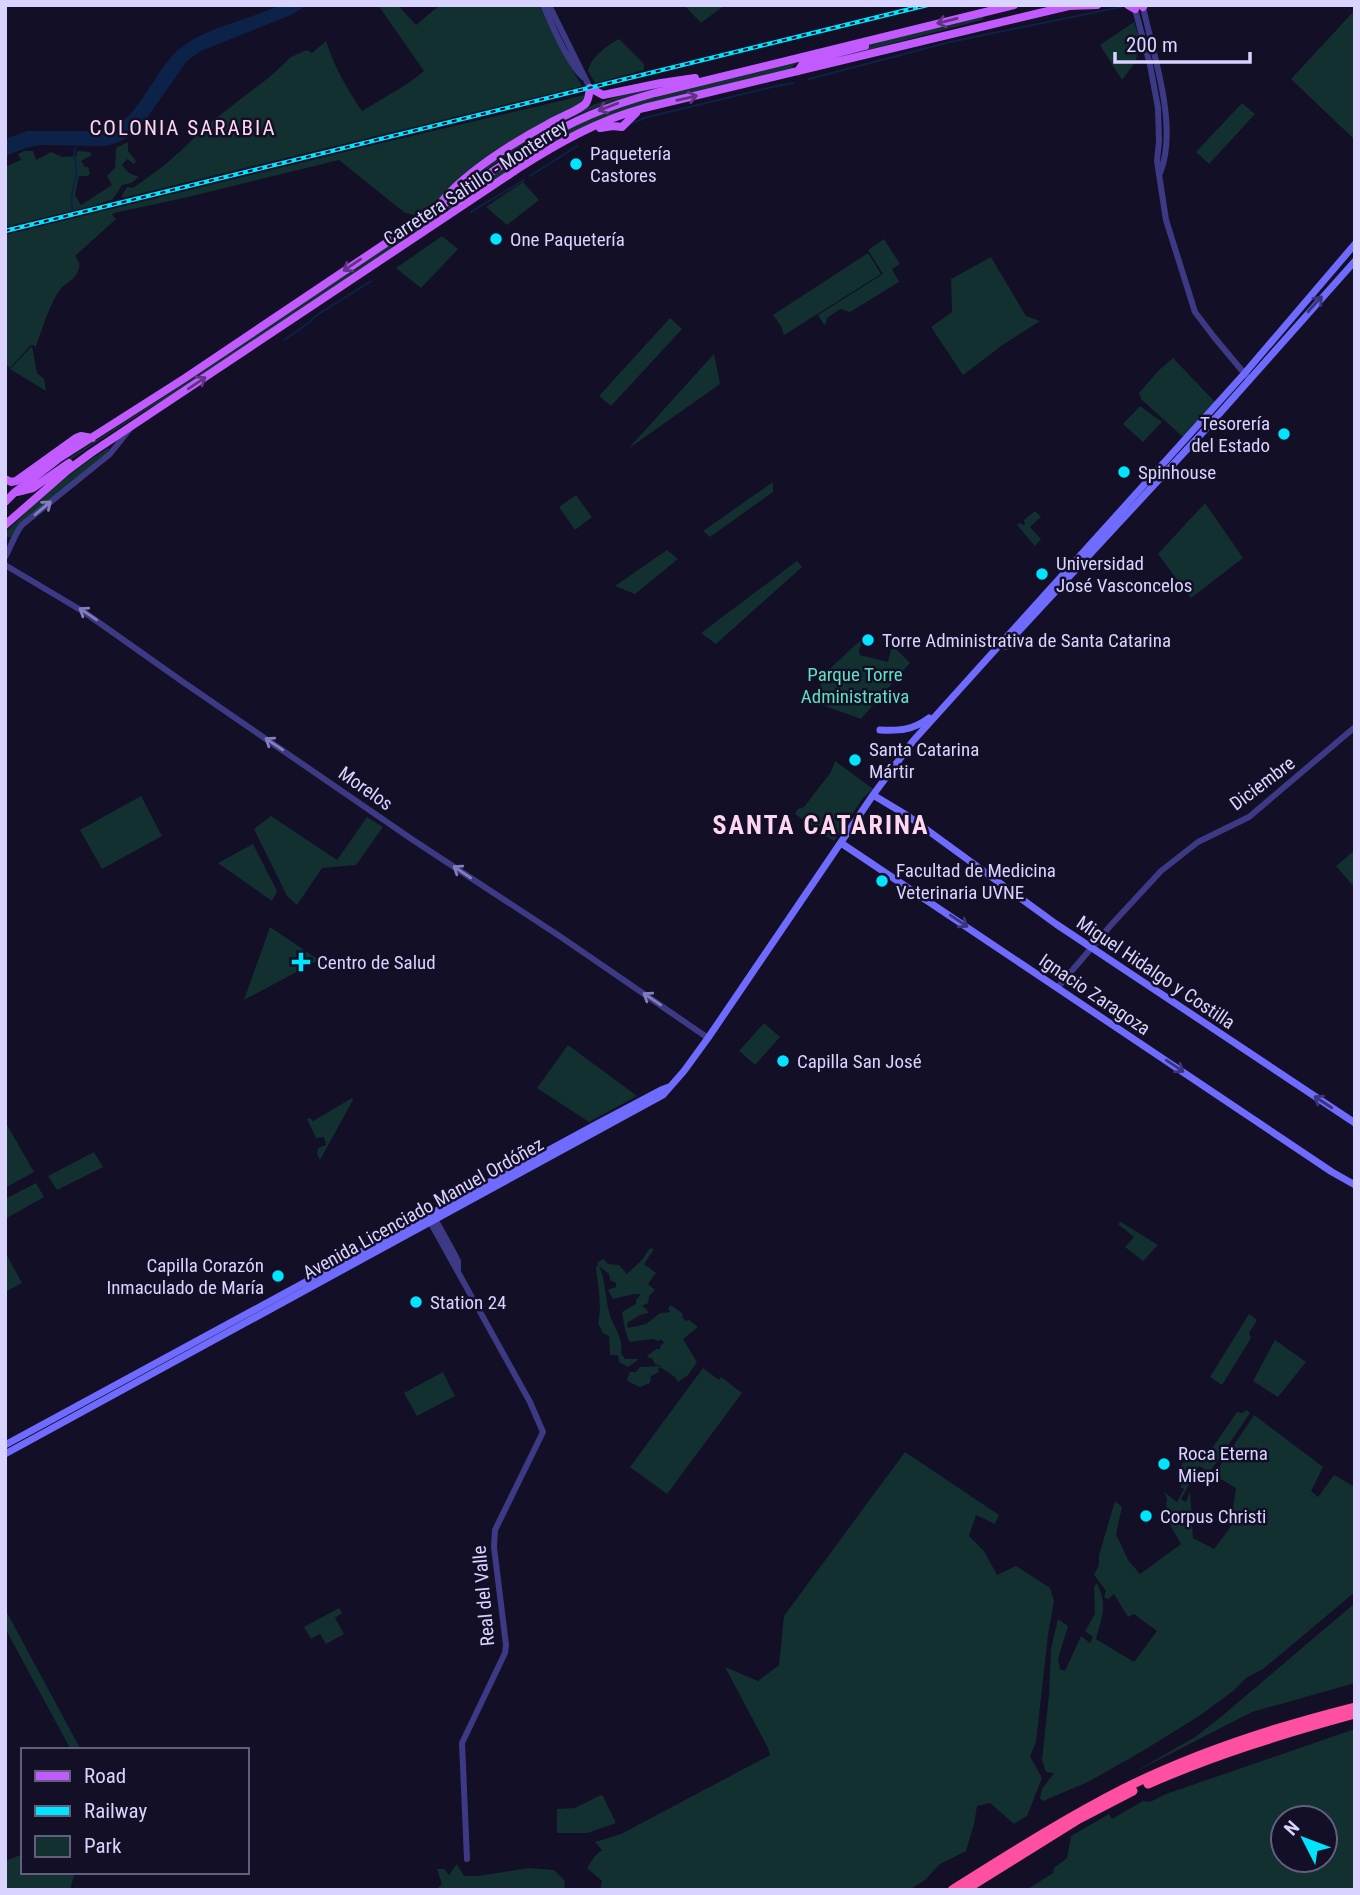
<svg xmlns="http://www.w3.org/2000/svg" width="1360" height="1895" viewBox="0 0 1360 1895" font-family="'Roboto Condensed',sans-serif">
  <rect width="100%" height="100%" fill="#130f26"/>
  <path fill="#12302f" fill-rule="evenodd" d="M378,5H398L416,25L440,5H539L565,57L582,86L122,198V195L127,187L133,188C158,171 182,152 202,129L272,75L291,57L307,50L312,53L326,41C334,66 347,89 362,111L407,84L424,71Z
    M684,5H725L701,23Z
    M1355,10V140L1291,79Z
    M983,16L984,18L982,20L803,67L889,39Z
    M1134,22L1142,44L1134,64L1122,80L1100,45Z
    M619,39L644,64V70L595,83L588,71C591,57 606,46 619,39Z
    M799,62L794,65L792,69L613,115L587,125L561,139L191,385L143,412L36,482L49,471L191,379L271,323L566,128L616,107Z
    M674,85C633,95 594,105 557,125C522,144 489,168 457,190C519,140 592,92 674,85Z
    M585,95L582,103L459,180L438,200L415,215L405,213L339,160L188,197L114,213L112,215L116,219L75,256C79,261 81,265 78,271C75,281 65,282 59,291C48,308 42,330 35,349L34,345H31L10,368L5,363V235L365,147Z
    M1242,103L1255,114L1209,164L1196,152Z
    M128,142V151L136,161L134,164L127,159L122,165L129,173L139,177L131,183L122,185L113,199L96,205L5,227V167L21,160L18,154L24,151H33L36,160L51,152L62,157L77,156V151L90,152L92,155L81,161L85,167H88L90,174L87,176H79L75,195L81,205L112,185L107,176L115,168L116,148Z
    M523,182L539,200L507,225L486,207Z
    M442,236L458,249L421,288L396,268Z
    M884,239L900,264L892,269L899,282L850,312L840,309L827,318L826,323L824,325L818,315L883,274L868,250Z
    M868,253L881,274L784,335L781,326L773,315Z
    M991,257L1026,316L1040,321L1004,344L963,375L931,327L952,312L951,279Z
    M670,318L682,329L611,406L599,396Z
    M32,346L37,373L44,379L46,391L10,369Z
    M714,354L720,384L628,449Z
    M1173,358L1215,402L1183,437L1141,399L1139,393L1158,371Z
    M1140,406L1162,422L1143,442L1123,424Z
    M108,448L110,450L108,452L19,526L14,531V537H6L5,533C35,502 71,471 108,448Z
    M773,482V492L710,537L703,531Z
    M576,495L592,517L575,530L559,507Z
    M1205,503L1243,558L1191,598L1158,554Z
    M1035,511L1041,517L1030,527L1041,539L1035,546L1017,525L1020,523L1023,525L1025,524L1024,520Z
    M667,550L678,559L635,594L615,586Z
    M797,561L802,567L716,644L701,633Z
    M866,635L859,650L860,655L888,662L891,649H896L910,663L861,719L825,706L820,681L822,676Z
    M835,761L873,789L863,798L834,841L822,834L824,831L814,824L812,826L795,814L798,809L804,807L831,772Z
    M141,796L162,836L102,869L80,830Z
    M271,816L337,860L367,817L383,827L356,865L322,868L297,905L287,896L254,829Z
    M253,844L277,891L272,901L218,863Z
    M1355,850V888L1336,866Z
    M270,927L319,960L244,1000Z
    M764,1023L780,1037L755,1065L739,1051Z
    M568,1045L637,1096L589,1122L537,1088Z
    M352,1098L353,1100L320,1160L317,1154L318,1148L326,1145L324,1137L316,1138L307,1119L310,1118L313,1121Z
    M6,1123L34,1172L5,1188V1124Z
    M94,1152L103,1167L57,1190L48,1176Z
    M36,1183L44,1197L5,1219V1199Z
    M1121,1222L1158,1245L1143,1261L1125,1247L1134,1237L1118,1224Z
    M650,1248L654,1249L644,1264L656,1273L648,1284L655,1290L649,1296L648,1303L642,1306L647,1310L648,1313L640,1315L627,1323L628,1328L646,1324L660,1313L670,1312L668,1308L671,1305L683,1314L682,1317L686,1321L689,1320L698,1327L683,1339L697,1362L688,1375L678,1382L675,1377L660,1367L658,1368L659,1372L651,1376L650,1383L640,1387L629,1382L627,1380L630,1372H636L640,1367L662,1366L655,1364L652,1358H649L647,1356L656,1349H660L661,1345L664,1343L661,1339L659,1341L652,1339L630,1342C626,1337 623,1319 622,1312L636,1304V1300L641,1294H634L613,1299L608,1290L616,1287V1283L610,1280L609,1274L599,1266C606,1280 605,1299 610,1315C614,1328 624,1339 621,1353L625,1359H639L628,1367L619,1362L618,1355H610L609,1336L603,1333L598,1323L600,1311L599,1292L596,1268L597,1265H599L597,1263L603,1259L608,1264L619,1265L627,1274L642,1260Z
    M5,1252L22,1283L5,1292Z
    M1249,1314L1257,1320L1249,1333L1251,1338L1222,1385L1210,1377Z
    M1275,1340L1306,1362L1278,1397L1253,1381Z
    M703,1368L719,1380L721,1377L742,1393L667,1494L630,1467Z
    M443,1372L455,1396L417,1416L404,1393Z
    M1247,1410L1250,1413L1210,1472L1199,1466L1181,1499L1186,1502L1190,1492L1193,1538L1214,1549L1230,1528L1236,1488L1214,1475L1254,1415L1323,1467L1311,1491L1318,1497L1334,1475L1355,1487V1592L1263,1669L1246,1678L1233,1691L1199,1716L1146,1749L1088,1782L1043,1801L1040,1798L1042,1789L1054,1773L1046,1772L1042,1760L1049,1695L1051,1649L1058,1619L1068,1626L1058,1659L1060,1669L1065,1671L1081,1636L1090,1643L1093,1637L1085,1631L1095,1614L1094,1587L1097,1583C1108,1606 1102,1616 1096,1639L1134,1662L1157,1631L1134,1614L1128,1617L1114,1594L1108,1599L1104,1597L1106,1591L1094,1575L1099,1565V1555L1115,1501L1122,1507L1116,1534L1128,1560L1140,1574L1181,1544L1165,1516L1167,1499L1164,1492L1177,1502L1184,1489L1180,1487L1185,1480L1176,1474L1185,1460L1192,1458L1194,1455L1204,1460L1237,1412L1242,1413Z
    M905,1452L999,1515L995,1524L976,1515L969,1536L984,1551L997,1575L1016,1566L1050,1588L1054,1601L1048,1635L1036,1742L1030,1756L1042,1778L1027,1816L1014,1824L990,1803L977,1806L974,1824L966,1851L940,1864L925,1880L909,1890H600L602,1881L587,1868L595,1856L602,1850L595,1842L621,1834L770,1755L768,1748L725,1667L758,1681L779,1665L784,1616Z
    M1355,1603V1683L1252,1712L1133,1773L1195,1737L1222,1716Z
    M339,1608L342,1613L335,1618L344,1634L326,1644L320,1634L311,1639L304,1627Z
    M5,1609L81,1750H71L5,1628Z
    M1355,1729V1890H1026L1053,1873L1054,1868L1067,1858L1071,1836L1109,1814L1112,1819L1143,1801L1150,1802L1166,1794ZM1325,1818V1860H1283V1818Z
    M601,1795L603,1796L616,1823L587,1833H557V1809L575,1808Z
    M21,1855L23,1872H75L70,1890H5V1861Z
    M457,1864L464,1876H478L529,1868L554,1870L565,1881L564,1890H436L442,1884L437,1869H444L449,1875Z"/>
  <path fill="#0c2248" d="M279,5H307L291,15L201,51L187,61L149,115L132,135L119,142L106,146L41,145L26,148L5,156V139L27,131H105C137,122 152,75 176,52C203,27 246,22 279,5Z"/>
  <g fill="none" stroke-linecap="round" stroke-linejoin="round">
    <path stroke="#0c2248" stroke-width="2" d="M809,79L950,42L1121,7
      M632,123L648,117L772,87L793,83
      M530,176L577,146
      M73,211C69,196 73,192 76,177C78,167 73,158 75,148
      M471,212L524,180
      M284,340L310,322L314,317L371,281"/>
    <path stroke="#3d3a85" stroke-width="6" d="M543,5C552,25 568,64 583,77
      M549,5L590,88
      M1143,7C1153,54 1179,127 1160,173
      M1135,9L1150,65L1158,108L1159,141L1157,161L1166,220L1195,312L1214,337L1249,379
      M5,557C11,547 15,533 22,525L110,454L129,430
      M5,565L84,612L183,682L413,840L561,937L708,1038
      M1058,987L1111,925L1161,871L1198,842L1249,817L1355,727
      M434,1217L455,1255L458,1261V1269
      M428,1218L530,1402L543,1432L495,1530L494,1547L506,1645L505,1653L462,1743L467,1859"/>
    <path stroke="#6f6bff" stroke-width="7" d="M1005,646L1203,432L1355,261
      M880,730C900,731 913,730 929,718
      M873,795L908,816L1056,924L1355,1123
      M841,843L1332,1172L1355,1185
      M5,1445L593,1126L661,1090L669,1087
      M5,1454L663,1095L684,1071L708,1038L873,795L913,741L1244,374L1355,244"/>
    <path stroke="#c25bff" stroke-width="8" d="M1128,5L1135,9
      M1069,6L1097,5
      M1143,7L1144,5
      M798,71L804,62L865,46
      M600,128L613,126L622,127L636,113
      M443,200C468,171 514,142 548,124C557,118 579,111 586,103C589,99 589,93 590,88L603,95L661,83L695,78
      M5,479L11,482L16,481L76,438L81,436L92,438
      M17,492L33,488L69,463
      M5,502L14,493L58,459L185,378L529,147C571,121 607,106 655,93L1014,5
      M5,525L68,470L91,453L519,168C558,143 599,120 644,108L1073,5"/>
    <path stroke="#ff4fa3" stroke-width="9" d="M1148,1784C1217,1754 1282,1734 1355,1714
      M952,1890C1008,1855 1064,1819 1123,1789C1197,1752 1275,1727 1355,1707
      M965,1890L1079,1819L1133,1791"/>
    <g stroke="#00e5ff" stroke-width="4.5">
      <path id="rail" d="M5,231L927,5"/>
    </g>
    <use href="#rail" stroke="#130f26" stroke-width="2" stroke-dasharray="5" stroke-linecap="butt"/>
  </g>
  <defs><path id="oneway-shaft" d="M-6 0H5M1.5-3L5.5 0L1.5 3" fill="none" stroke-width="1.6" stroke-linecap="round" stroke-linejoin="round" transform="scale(1.75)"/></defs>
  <g stroke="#623188">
    <use href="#oneway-shaft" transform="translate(947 21) rotate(166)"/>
    <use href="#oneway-shaft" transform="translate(687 98) rotate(-13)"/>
    <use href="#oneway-shaft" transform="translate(608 107) rotate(159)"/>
    <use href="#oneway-shaft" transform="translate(352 265) rotate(146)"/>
    <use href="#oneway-shaft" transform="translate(197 383) rotate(-34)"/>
  </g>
  <g stroke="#38347d">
    <use href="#oneway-shaft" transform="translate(1315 304) rotate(-48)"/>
    <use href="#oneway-shaft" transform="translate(959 921) rotate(34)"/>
    <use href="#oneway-shaft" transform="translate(1175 1066) rotate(34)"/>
    <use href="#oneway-shaft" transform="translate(1323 1102) rotate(-147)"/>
  </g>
  <g stroke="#837fbc">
    <use href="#oneway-shaft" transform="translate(43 508) rotate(-40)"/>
    <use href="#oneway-shaft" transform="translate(88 614) rotate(-146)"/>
    <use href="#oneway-shaft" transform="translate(274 744) rotate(-146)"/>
    <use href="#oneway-shaft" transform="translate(462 872) rotate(-146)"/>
    <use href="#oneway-shaft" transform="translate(652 999) rotate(-146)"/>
  </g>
  <g fill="#00e5ff" stroke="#130f26" stroke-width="2.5">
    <circle cx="576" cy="164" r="7"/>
    <circle cx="496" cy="239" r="7"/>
    <circle cx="1284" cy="434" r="7"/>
    <circle cx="1124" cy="472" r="7"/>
    <circle cx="1042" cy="574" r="7"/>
    <circle cx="868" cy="640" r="7"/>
    <circle cx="855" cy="760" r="7"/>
    <circle cx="882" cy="881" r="7"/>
    <path d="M297.5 951.5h7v7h7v7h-7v7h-7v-7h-7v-7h7z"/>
    <circle cx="783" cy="1061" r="7"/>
    <circle cx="278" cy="1276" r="7"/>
    <circle cx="416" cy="1302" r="7"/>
    <circle cx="1164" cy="1464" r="7"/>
    <circle cx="1146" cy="1516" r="7"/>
  </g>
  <g text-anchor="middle" stroke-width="5" stroke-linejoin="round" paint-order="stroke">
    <g font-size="19" fill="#d9d4ff" stroke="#130f26" text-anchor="start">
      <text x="590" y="160">Paquetería<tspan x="590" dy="22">Castores</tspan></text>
      <text x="510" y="246">One Paquetería</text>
      <text x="1270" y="430" text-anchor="end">Tesorería<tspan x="1270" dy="22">del Estado</tspan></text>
      <text x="1138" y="479">Spinhouse</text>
      <text x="1056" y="570">Universidad<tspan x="1056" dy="22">José Vasconcelos</tspan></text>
      <text x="882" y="647">Torre Administrativa de Santa Catarina</text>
      <text x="869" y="756">Santa Catarina<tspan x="869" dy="22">Mártir</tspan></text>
      <text x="896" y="877">Facultad de Medicina<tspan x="896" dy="22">Veterinaria UVNE</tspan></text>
      <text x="317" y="969">Centro de Salud</text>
      <text x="797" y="1068">Capilla San José</text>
      <text x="264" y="1272" text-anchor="end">Capilla Corazón<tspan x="264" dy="22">Inmaculado de María</tspan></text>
      <text x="430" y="1309">Station 24</text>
      <text x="1178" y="1460">Roca Eterna<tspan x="1178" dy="22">Miepi</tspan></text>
      <text x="1160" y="1523">Corpus Christi</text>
    </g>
    <g font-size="19" fill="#d9d4ff" stroke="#130f26">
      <text transform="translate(475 182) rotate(-33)" y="7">Carretera Saltillo - Monterrey</text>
      <text transform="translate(1262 783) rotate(-37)" y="7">Diciembre</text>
      <text transform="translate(366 788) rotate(35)" y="7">Morelos</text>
      <text transform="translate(1156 972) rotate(34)" y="7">Miguel Hidalgo y Costilla</text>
      <text transform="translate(1095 994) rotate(34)" y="7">Ignacio Zaragoza</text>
      <text transform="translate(423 1208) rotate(-29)" y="7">Avenida Licenciado Manuel Ordóñez</text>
      <text transform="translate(483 1596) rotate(-95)" y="7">Real del Valle</text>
    </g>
    <g font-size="19" fill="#5fe0c0" stroke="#130f26">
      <text x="855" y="681">Parque Torre<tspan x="855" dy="22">Administrativa</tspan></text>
    </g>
    <g font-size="21" letter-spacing="2" fill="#ffd6f0" stroke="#130f26">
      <text x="183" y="135">COLONIA SARABIA</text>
    </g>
    <g font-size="26" font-weight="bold" letter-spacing="2" fill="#ffd6f0" stroke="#130f26">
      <text x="821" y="834">SANTA CATARINA</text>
    </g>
  </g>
  <rect width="1360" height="1895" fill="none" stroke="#d9d4ff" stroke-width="14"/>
  <rect x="21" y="1748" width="228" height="126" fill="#130f26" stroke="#625e7d" stroke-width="2"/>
  <rect x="35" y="1771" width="35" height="10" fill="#c25bff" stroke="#625e7d" stroke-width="2"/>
  <text x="84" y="1783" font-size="21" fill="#d9d4ff">Road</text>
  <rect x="35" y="1806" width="35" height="10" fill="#00e5ff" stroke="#625e7d" stroke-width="2"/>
  <text x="84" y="1818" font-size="21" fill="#d9d4ff">Railway</text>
  <rect x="35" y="1836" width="35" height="21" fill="#12302f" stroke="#625e7d" stroke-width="2"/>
  <text x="84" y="1853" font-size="21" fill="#d9d4ff">Park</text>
  <g transform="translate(1304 1839) rotate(312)"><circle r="33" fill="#130f26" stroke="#625e7d" stroke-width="2"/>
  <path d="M0-5L12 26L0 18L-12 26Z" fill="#00e5ff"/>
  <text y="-10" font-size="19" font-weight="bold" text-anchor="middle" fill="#d9d4ff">N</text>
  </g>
  <path d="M1115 52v10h135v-10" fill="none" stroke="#d9d4ff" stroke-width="3.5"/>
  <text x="1126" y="52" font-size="21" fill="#d9d4ff" stroke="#130f26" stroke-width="5" paint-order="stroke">200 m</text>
</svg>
